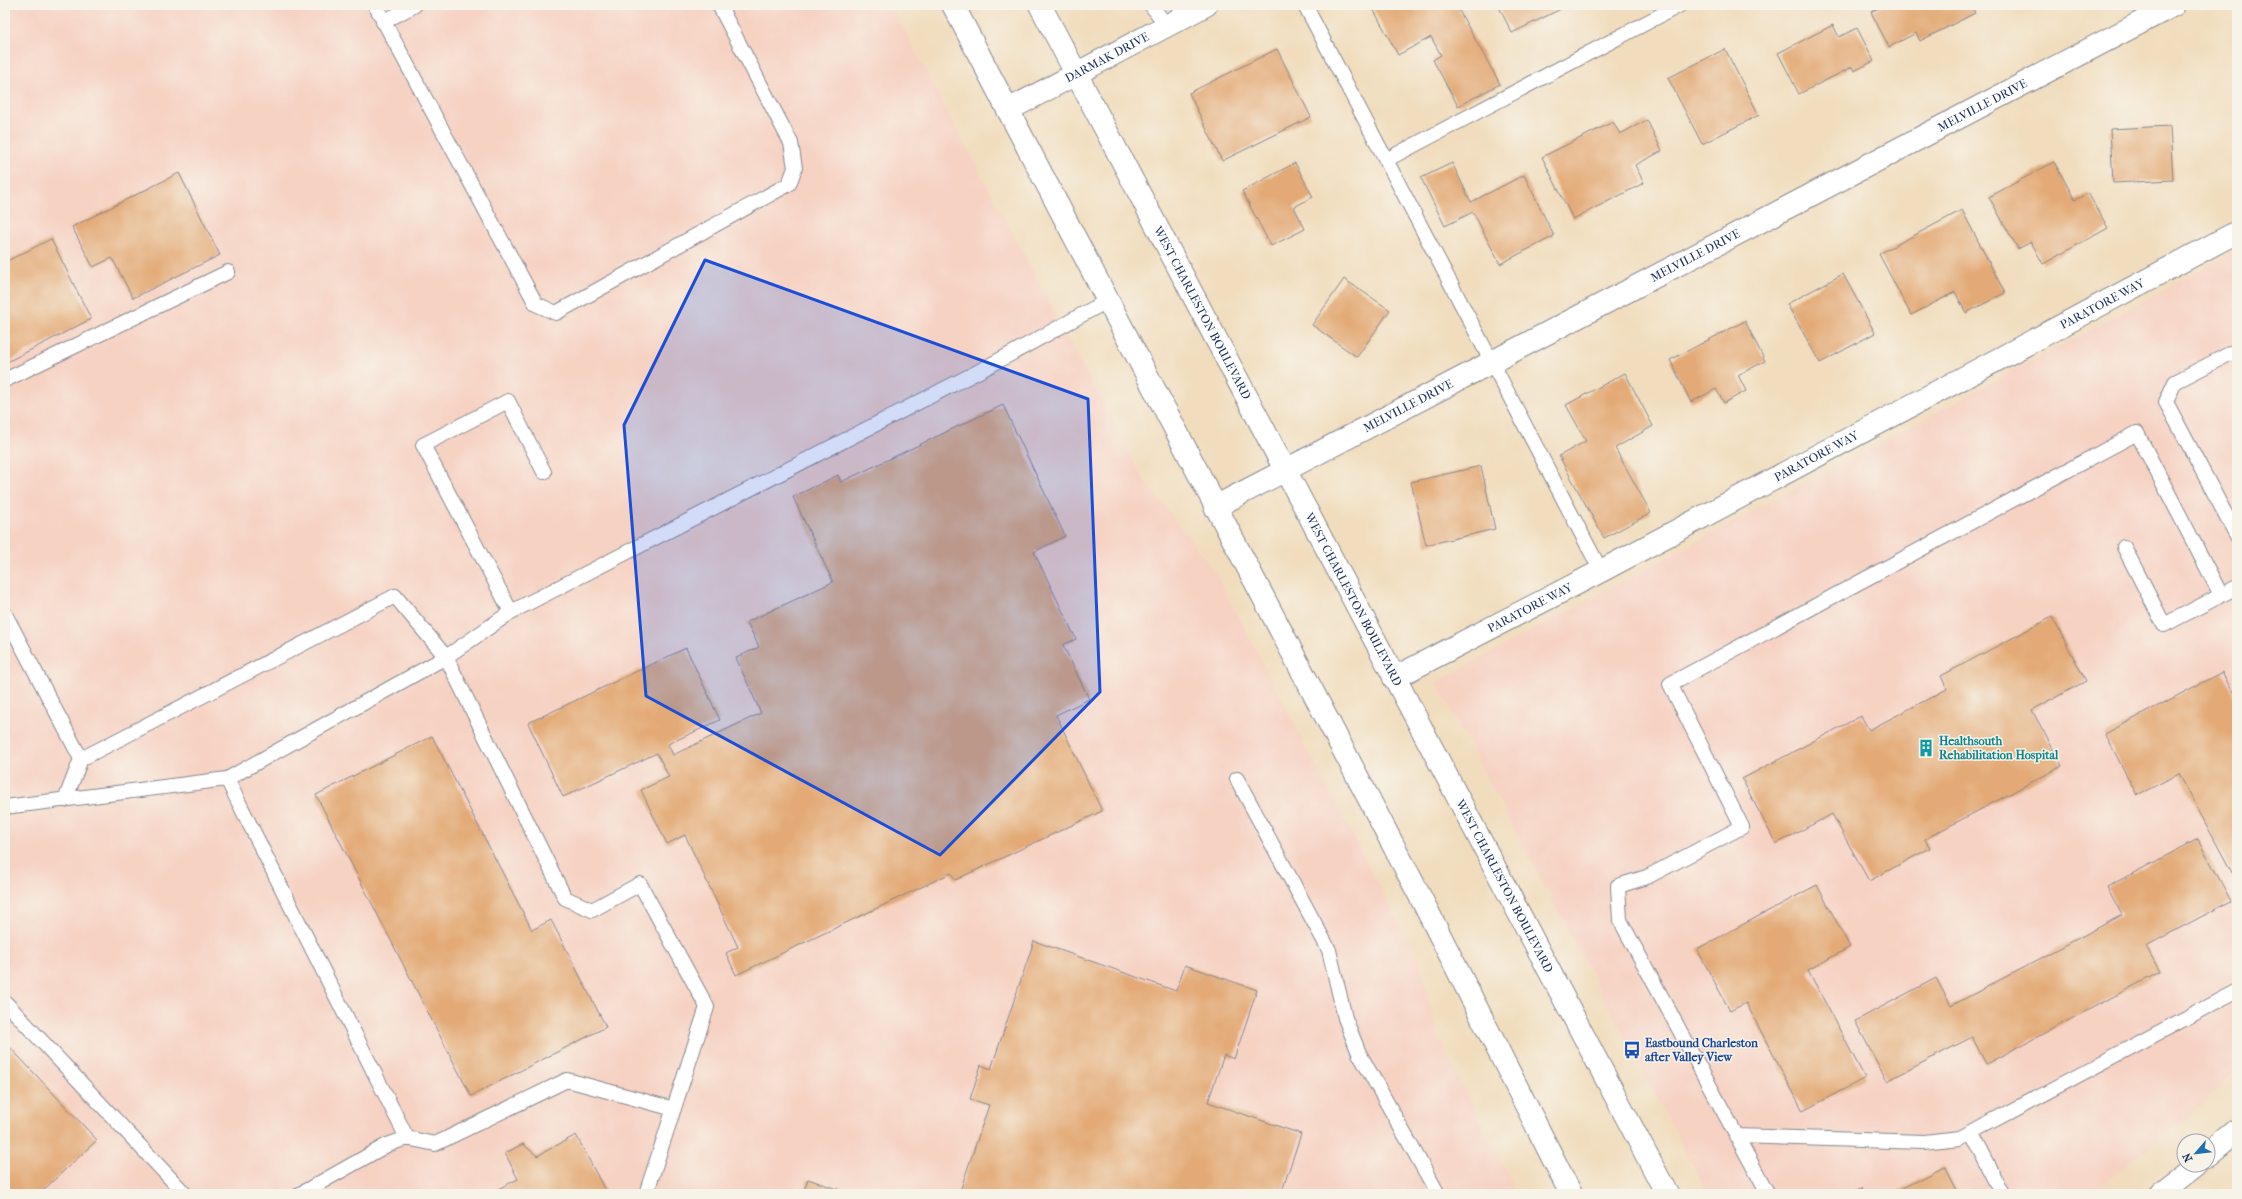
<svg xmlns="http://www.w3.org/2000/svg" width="2242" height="1199" viewBox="0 0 2242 1199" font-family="'IM FELL French Canon',serif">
  <rect width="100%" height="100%" fill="#f7f3e8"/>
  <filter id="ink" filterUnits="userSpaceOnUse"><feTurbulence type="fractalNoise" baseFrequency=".025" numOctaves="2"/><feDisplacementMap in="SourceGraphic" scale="8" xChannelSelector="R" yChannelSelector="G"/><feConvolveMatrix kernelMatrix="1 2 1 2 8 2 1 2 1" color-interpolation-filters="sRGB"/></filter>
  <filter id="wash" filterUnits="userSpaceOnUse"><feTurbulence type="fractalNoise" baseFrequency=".012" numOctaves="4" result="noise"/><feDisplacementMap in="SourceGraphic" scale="16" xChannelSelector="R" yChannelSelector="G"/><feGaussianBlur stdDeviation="0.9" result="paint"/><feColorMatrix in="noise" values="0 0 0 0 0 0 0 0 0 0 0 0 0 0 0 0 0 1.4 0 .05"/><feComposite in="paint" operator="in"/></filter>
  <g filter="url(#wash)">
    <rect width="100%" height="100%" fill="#f1ddbe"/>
    <path fill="#f6d2c3" d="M5,5H891L1140,474L1215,572L1421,966L1438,1037L1517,1194H5Z
      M2237,250V1070L2196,1111L2089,1194H1708L1436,682Z"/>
    <g id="blocks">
      <path fill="#e3aa77" d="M1371,5H1435L1438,10L1448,5H1456L1500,84L1458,106L1433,60L1441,55L1431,37L1398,55Z
        M1498,5H1569L1512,33Z
        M1884,5H1971L1975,13L1920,41L1916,33L1889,47L1871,12Z
        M1833,25L1839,37L1857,28L1874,61L1854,71L1852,67L1799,94L1778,53Z
        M1277,49L1311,117L1222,161L1189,93Z
        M1725,49L1759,115L1702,144L1668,78Z
        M1647,120L1662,151L1635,165L1644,183L1573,219L1542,157L1613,122L1620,134Z
        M2170,126L2173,180L2113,183L2110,129Z
        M2054,162L2075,200L2088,193L2108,228L2043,264L2031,242L2018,249L1989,197Z
        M1295,163L1313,197L1294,207L1305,229L1271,246L1242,191Z
        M1452,163L1471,202L1524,175L1554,236L1500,264L1473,212L1445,226L1421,178Z
        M179,173L220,255L133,298L112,258L93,267L72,227Z
        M1962,210L2005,293L1966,313L1955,292L1911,315L1879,254Z
        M51,239L91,319L5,363V262Z
        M1843,274L1875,333L1820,363L1787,304Z
        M1344,279L1390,310L1357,357L1312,325Z
        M1745,321L1765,361L1738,375L1746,391L1724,403L1716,389L1691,402L1670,360Z
        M1625,373L1653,426L1615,448L1651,513L1604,538L1559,456L1586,441L1566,405Z
        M1003,405L1065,536L1034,552L1076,639L1063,645L1089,699L1056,715L1102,811L955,880L951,873L736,975L726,953L738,947L685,835L667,844L641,790L669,777L657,753L563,797L528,723L686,648L720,720L668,744L673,755L761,713L736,658L759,647L747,622L833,582L793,497L838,475L841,482Z
        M1481,466L1495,529L1426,545L1411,482Z
        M2052,617L2086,681L2032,710L2062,766L1925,839L1930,848L1869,881L1832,814L1776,844L1742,779L1861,716L1869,730L1947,689L1941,676Z
        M2222,672L2237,700V882L2179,774L2137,795L2105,734Z
        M432,736L532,930L551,920L606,1027L471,1096L316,795Z
        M2198,839L2231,901L2146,946L2160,972L1986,1064L1972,1037L1887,1081L1855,1021L1936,978L1951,1006L2122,915L2107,887Z
        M1817,885L1850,947L1808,970L1865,1078L1803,1111L1746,1003L1730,1011L1697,949Z
        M1034,941L1176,991L1185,965L1257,990L1234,1059L1224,1055L1208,1102L1301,1134L1281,1194H959L989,1105L970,1099L981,1065L991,1069Z
        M5,1042L97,1140L39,1194H5Z
        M576,1135L607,1194H488L518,1179L505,1153L523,1144L537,1156Z
        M1944,1167L1958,1194H1892Z
        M808,1179L851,1194H803Z
        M1861,1188L1864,1194H1849Z"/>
    </g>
  </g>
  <g filter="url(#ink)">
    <use href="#blocks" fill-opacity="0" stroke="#86868e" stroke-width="1"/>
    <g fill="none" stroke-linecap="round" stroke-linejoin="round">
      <g stroke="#86868e" stroke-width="16">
        <path id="service" d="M375,5L536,304L556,313L789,184L795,168L791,143L719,5
          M1151,5L1167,26
          M1305,5L1601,571
          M383,22L415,5
          M1386,160L1680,5
          M2237,350L2175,382L2166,402L2237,536
          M5,380L228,272
          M2124,547L2164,625L2237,587
          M511,612L987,367L1107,301
          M5,614L81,759L65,800
          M81,759L395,596L446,657L565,898L592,910L640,884L707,1007L646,1194
          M1237,779L1329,950L1345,1018L1359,1053L1438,1194
          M5,807L227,779
          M5,1002L185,1194
          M1971,1132L2003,1194
          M1736,1136L1924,1142L1960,1138L2237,991
          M407,1138L435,1144L567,1080L674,1109
          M300,1194L387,1145L407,1138L227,779L446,657L511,612L423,445L508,401L544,472
          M1768,1194L1620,920L1618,886L1647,877L1742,827L1670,684L2137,433L2221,595"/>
      </g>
      <g stroke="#86868e" stroke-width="24">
        <g id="minor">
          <path id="s1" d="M1008,110L1206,5"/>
          <path id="s2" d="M1215,507L2174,5"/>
          <path id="s3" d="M1394,678L1601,571L2237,232"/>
        </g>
      </g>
      <g stroke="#86868e" stroke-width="24">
        <g id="primary">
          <path d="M953,5L1423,902L1571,1194"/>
          <path id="s4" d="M1040,5L1667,1194"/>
          <path d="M2208,1156L2237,1132"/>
          <path d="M2160,1194L2197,1165"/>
        </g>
      </g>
      <use href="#service" stroke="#fff" stroke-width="14"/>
      <use href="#minor" stroke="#fff" stroke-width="22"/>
      <use href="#primary" stroke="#fff" stroke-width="22"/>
    </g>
  </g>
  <path fill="#1d4ed8" fill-opacity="0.2" stroke="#1d4ed8" stroke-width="3" stroke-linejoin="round" d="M705,260L1088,399L1100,692L940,855L646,696L624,425Z"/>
  <defs>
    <g id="building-bare" transform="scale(1.38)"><path d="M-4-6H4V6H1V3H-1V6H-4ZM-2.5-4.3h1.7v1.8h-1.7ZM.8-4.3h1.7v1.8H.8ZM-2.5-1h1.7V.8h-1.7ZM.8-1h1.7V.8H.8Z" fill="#0f9aa8" stroke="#f7f3e8" stroke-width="2.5" paint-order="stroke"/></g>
    <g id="bus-bare" transform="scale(1.38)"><path d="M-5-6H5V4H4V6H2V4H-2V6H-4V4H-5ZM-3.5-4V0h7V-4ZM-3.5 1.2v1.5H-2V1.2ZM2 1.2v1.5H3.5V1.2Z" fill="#1a4fb4" stroke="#f7f3e8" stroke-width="2.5" paint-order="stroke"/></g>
  </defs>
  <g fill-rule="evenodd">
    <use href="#building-bare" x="1926" y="748"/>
    <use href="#bus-bare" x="1632" y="1050"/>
  </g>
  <g text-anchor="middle" stroke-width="3" stroke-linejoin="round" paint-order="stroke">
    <g font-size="12" fill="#1b2f5e" stroke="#f7f3e8">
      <text dy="4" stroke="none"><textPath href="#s1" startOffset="112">DARMAK DRIVE</textPath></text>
      <text dy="4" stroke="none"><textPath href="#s2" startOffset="866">MELVILLE DRIVE</textPath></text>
      <text dy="4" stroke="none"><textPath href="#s2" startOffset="542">MELVILLE DRIVE</textPath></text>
      <text dy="4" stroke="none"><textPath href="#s3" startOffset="801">PARATORE WAY</textPath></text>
      <text dy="4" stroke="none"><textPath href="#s4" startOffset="348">WEST CHARLESTON BOULEVARD</textPath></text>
      <text dy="4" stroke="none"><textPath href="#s2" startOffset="218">MELVILLE DRIVE</textPath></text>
      <text dy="4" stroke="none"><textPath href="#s3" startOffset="477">PARATORE WAY</textPath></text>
      <text dy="4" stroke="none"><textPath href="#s4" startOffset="672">WEST CHARLESTON BOULEVARD</textPath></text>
      <text dy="4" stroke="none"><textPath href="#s3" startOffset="153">PARATORE WAY</textPath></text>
      <text dy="4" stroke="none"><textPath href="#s4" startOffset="996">WEST CHARLESTON BOULEVARD</textPath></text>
    </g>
    <g font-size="12" font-weight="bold" fill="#0d838f" stroke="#f7f3e8" text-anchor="start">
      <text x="1939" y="745">Healthsouth<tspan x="1939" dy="14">Rehabilitation Hospital</tspan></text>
    </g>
    <g font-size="12" font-weight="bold" fill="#164399" stroke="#f7f3e8" text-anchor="start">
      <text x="1645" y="1047">Eastbound Charleston<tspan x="1645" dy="14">after Valley View</tspan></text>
    </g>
  </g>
  <rect width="2242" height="1199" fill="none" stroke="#f7f3e8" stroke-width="20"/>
  <g transform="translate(2196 1153) rotate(242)"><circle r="19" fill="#f7f3e8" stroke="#9fa5b1"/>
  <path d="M0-3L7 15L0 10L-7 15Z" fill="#1f6fb2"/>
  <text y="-6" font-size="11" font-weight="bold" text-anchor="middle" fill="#1b2f5e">N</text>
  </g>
</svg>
